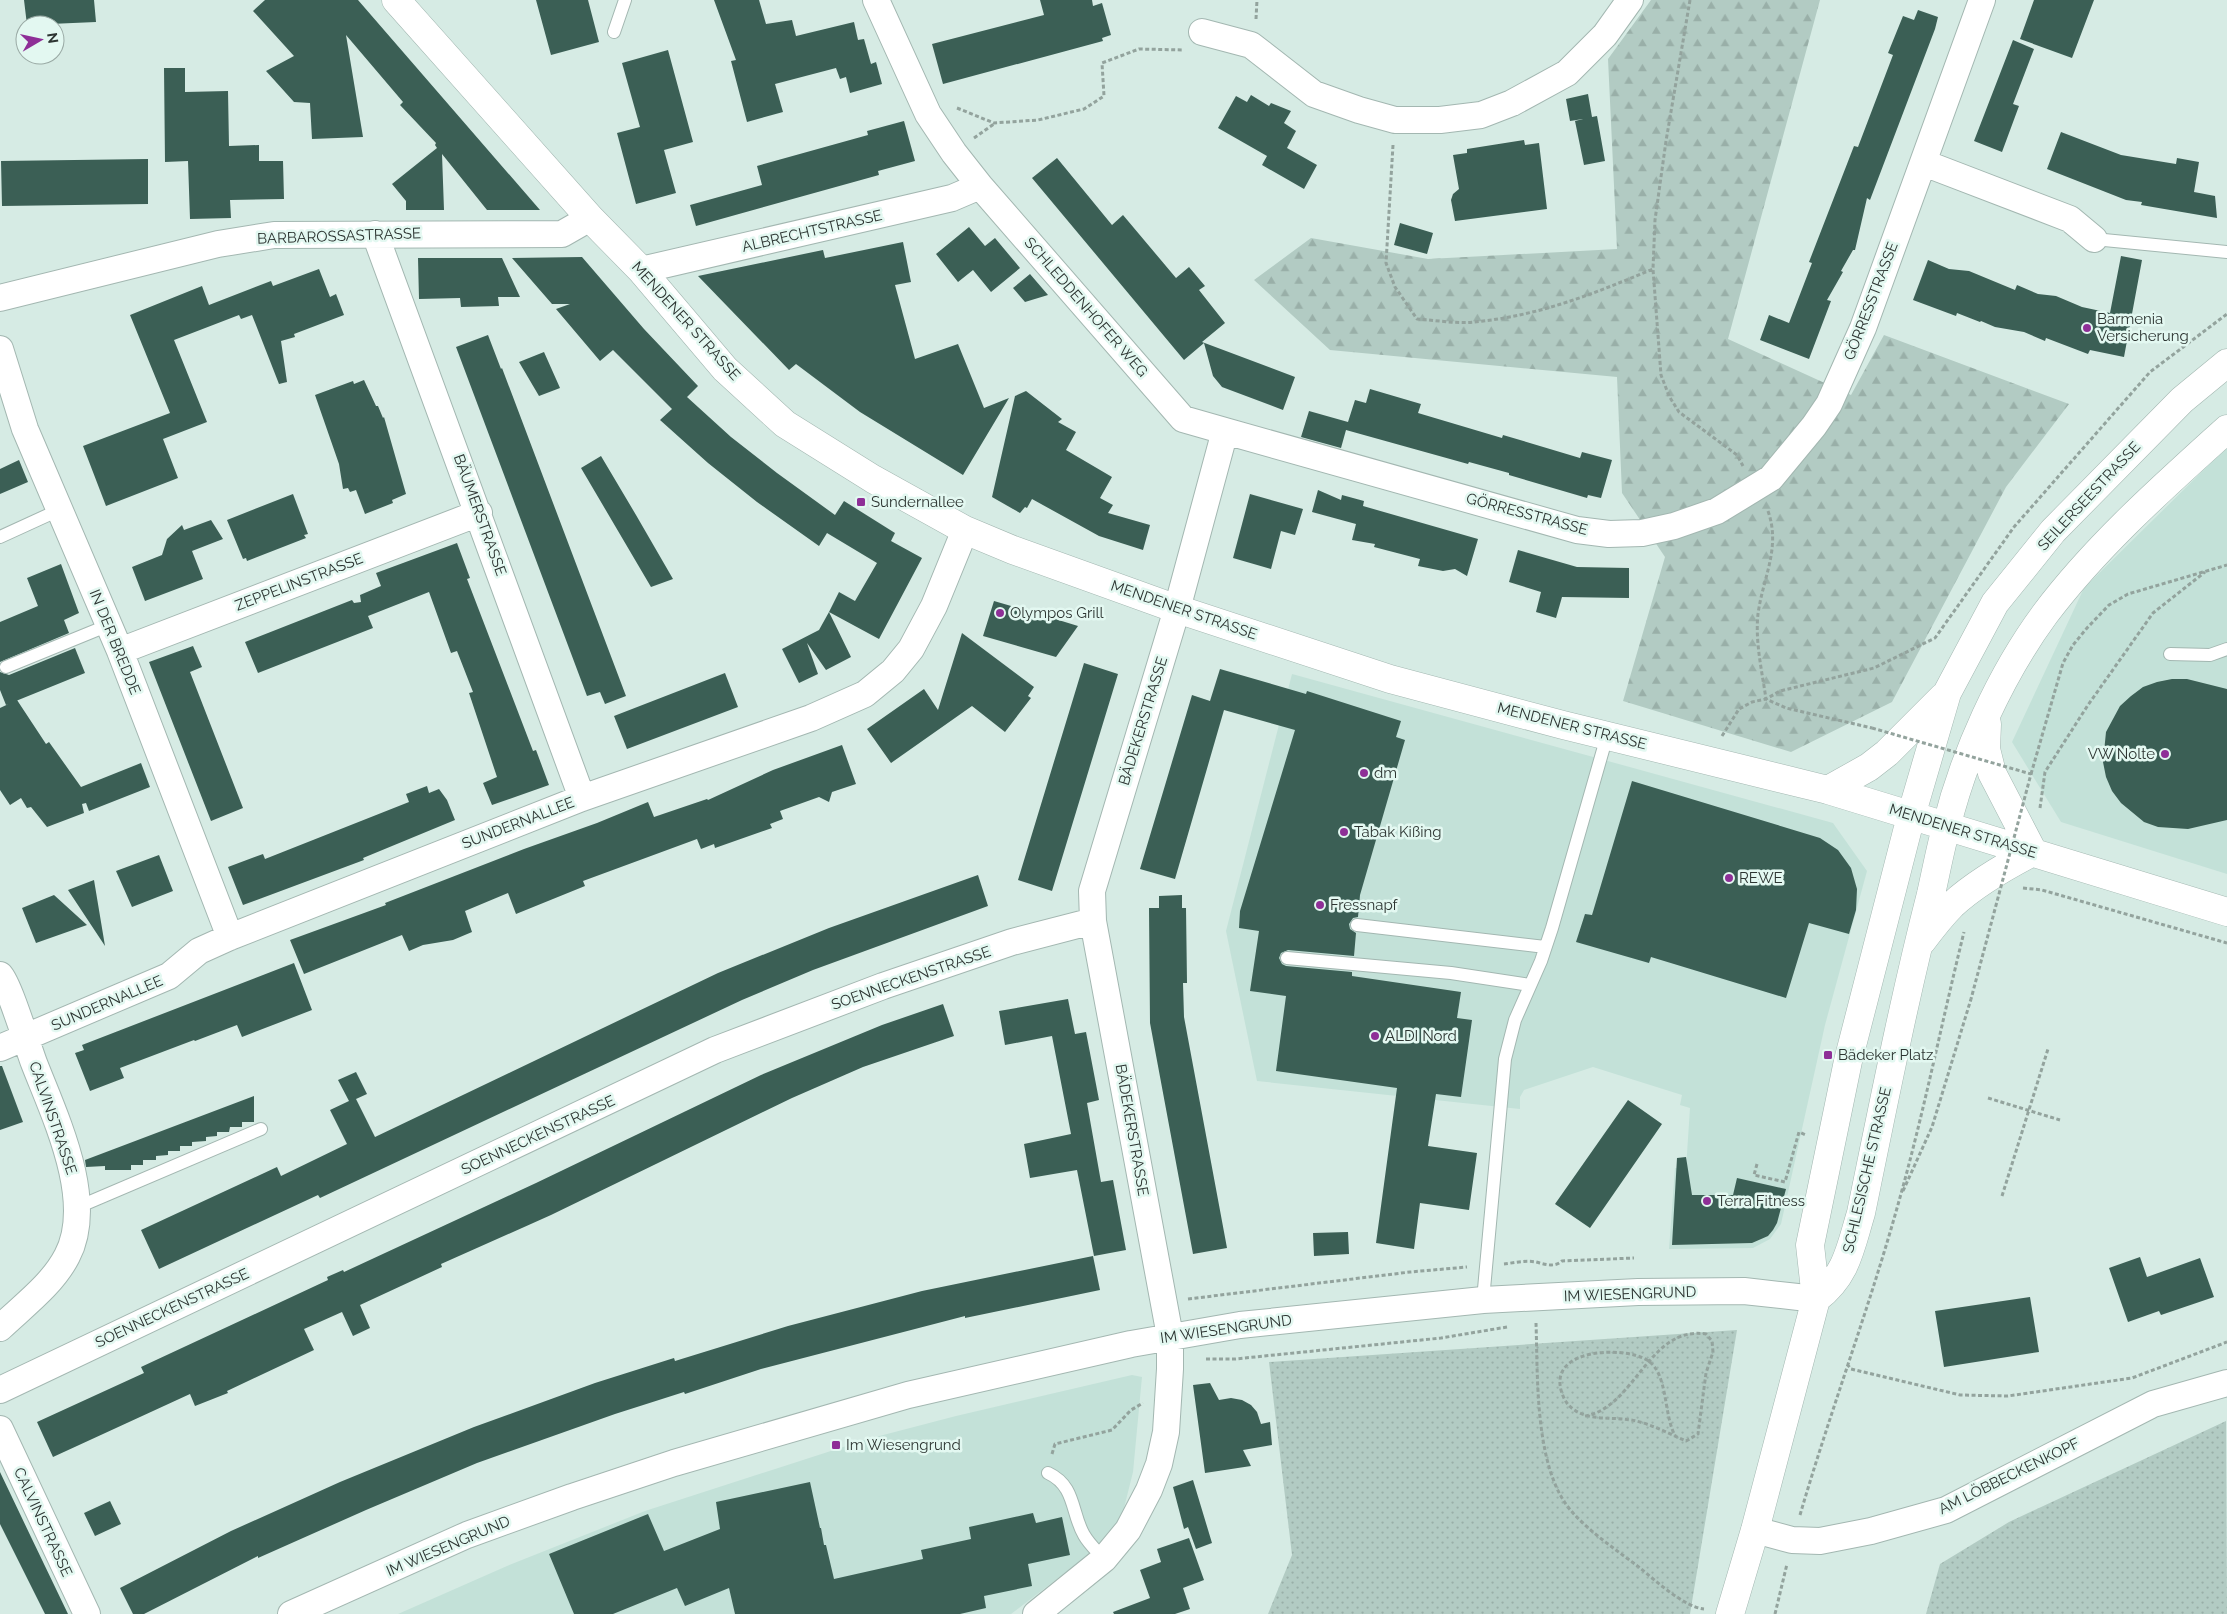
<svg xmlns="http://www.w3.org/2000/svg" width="2227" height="1614" viewBox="0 0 2227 1614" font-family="Raleway,sans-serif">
  <defs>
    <pattern id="forest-firs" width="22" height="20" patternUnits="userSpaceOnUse" patternTransform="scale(1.25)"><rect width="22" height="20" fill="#b2cbc3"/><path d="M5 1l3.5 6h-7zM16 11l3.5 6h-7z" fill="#99afa8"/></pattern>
    <pattern id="park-dots" width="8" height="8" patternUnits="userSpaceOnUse" patternTransform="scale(1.25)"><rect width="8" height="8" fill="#b2cbc3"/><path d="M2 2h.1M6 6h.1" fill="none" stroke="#99afa8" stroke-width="1.8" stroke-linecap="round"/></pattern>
  </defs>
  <rect width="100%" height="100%" fill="#d6ebe4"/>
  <path fill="#c3e1d8" d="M2227,447V874L2061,822L2012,742L2084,588Z
    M1292,674L1833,823L1867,871L1825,1025L1781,1224L1770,1239L1753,1248L1669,1249L1675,1168L1686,1169L1690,1108L1680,1105L1682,1095L1593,1067L1524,1090L1520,1097V1109L1257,1081L1226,931Z
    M1132,1375L1142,1377L1133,1472L1122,1516L1100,1546L1011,1614H398L507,1566L645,1511L868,1439L956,1416Z"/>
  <path fill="url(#forest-firs)" d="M1651,0H1820L1728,339L1851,395L1884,335L2069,404L2006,487L1892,702L1791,752L1623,701L1665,557L1622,493L1617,377L1330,350L1254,280L1311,238L1428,259L1617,249L1608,59Z"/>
  <path fill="url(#park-dots)" d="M1737,1330L1690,1614H1268L1292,1555L1269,1362Z
    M2226,1421L2227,1614H1926L1940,1564L2009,1522Z"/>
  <path fill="#3b5f55" d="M24,0H94L96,22L27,25Z
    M265,0H358L540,210H487L442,154L444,210H406V201L392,184L437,148L435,145L436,143L400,105L403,102L346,35L363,137L312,139L310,103L294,102L266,71L294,56L253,11Z
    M536,0H588L599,42L551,55Z
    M714,0H759L766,24L792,20L796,36L854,22L858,40L864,39L871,64L876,62L882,84L850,93L846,77L840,79L836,68L775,84L783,112L747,122L731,61L736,60Z
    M1040,0H1092L1093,6L1102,3L1111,35L1102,38L1103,41L943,84L932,44L1044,15Z
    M2034,0H2094L2072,58L2020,39Z
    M1918,10L1938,17L1935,29L1870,200L1867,198L1855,250H1853L1841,271L1843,272L1827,300L1831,301L1809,359L1760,340L1769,315L1789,323L1812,263L1809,262L1854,146L1858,147L1893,55L1888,53L1903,16L1914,20Z
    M2013,40L2034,49L2013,104L2019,106L2002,152L1974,141Z
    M668,50L693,142L664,150L676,193L636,204L617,133L640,127L622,63Z
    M164,68H185V92L228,91L229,146L259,145V161H283L284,199L230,200L231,218L190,219L188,161L165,162Z
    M1588,94L1592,117L1597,116L1605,161L1584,165L1575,121L1583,119L1570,121L1566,99Z
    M1251,95L1269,106L1271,103L1291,111L1284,123L1296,131L1287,148L1317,165L1304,189L1262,165L1267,156L1218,128L1236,96L1247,102Z
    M904,121L915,161L878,171L879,175L696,226L690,205L762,185L757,166L868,135L867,131Z
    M2061,132L2121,155L2176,164L2177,158L2199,162L2194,192L2215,196L2217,218L2141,205L2142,202L2126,200L2047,169Z
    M1524,140L1525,145L1539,143L1547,209L1455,221L1451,200L1453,194L1459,189L1453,155L1467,153V149Z
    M1057,158L1112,225L1123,215L1176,278L1189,267L1205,286L1199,290L1225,323L1202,342L1295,377L1283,410L1222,387L1213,376L1204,343L1184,360L1032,178Z
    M148,159V204L2,206L1,161Z
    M1400,223L1433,233L1427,254L1394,245Z
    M969,227L985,246L995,238L1020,268L991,292L973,270L958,282L936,254Z
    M903,242L911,282L895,285L915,359L958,344L984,408L1009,398L963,475L860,412L796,364L789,370L698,276L823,250L825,258Z
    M2121,256L2142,260L2124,357L2090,350L2088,354L2046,338L2045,341L2024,332L1995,327L1981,321L1980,322L1957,313L1956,316L1913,300L1928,260L1949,269L1969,271L2015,290L2017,285L2038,294L2056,296L2082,307L2110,313Z
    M582,257L644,329L698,386L687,397L731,437L777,473L835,515L844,501L895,533L891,541L922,558L879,639L829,612L839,592L855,601L877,563L827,533L819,546L757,502L708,463L660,420L672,409L613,350L600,361L556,309L570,304H552L512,258Z
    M418,258H502L520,297H498L499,306L461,307L460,298L419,299Z
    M319,269L330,297L336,294L344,315L294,334L295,337L281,341L287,382L279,384L252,315L241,319L239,315L174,340L207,422L163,439L178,478L106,506L83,446L170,413L130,315L202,286L209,305L271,281L273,286Z
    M1030,274L1048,295L1025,302L1013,288Z
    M488,335L501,369L502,368L626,696L605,704L600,692L587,696L456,347Z
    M544,352L560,388L539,396L519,362Z
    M364,380L376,406H378L383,418L384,417L406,494L392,500L393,503L365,514L356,490L350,492L348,488L343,489L339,464L315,395L353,381L354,384Z
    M1370,389L1421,404L1418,413L1502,438L1503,435L1580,458L1582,452L1612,460L1601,498L1588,495L1587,498L1509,475V473L1469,462L1468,464L1346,430L1341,448L1301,437L1309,411L1348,422L1355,400L1366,403Z
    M1026,391L1062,419L1058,422L1076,432L1066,450L1112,477L1100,498L1113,505L1108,513L1150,525L1143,550L1099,536L1032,499L1027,508L1025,507L1020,513L992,497L1015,396Z
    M601,456L636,515L673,579L651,587L581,468Z
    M19,460L28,482L0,494V469Z
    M1318,490L1341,500L1342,495L1364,501L1363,506L1478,539L1467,576L1455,569L1443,571L1418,566L1420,559L1374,547L1375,544L1352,540L1356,524L1312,512Z
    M293,494L308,534L304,535L306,538L247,561L246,558L243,559L227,520Z
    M1250,494L1303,509L1295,535L1281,531L1271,569L1233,558Z
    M211,520L223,539L192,551L203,579L145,601L132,567L162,555L167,539L182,525L184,530Z
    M457,543L470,578L467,579L533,751L536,750L549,785L492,805L483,783L497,777L469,693L473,692L457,651L451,653L429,592L368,616L373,628L258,673L245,642L352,600L354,603L361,602L360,595L381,586L376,573Z
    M1518,550L1577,567L1629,568V598L1562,597L1556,618L1536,612L1541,592L1509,582Z
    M61,564L79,613L64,620L69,633L0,662V622L38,606L27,578Z
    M994,601L1052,618L1078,626L1056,657L983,636Z
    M829,612L851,657L826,670L807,643L818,674L799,683L782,649L819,630Z
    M962,633L1034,687L1028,696L1031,698L1005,732L972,706L891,763L867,729L924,689L938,710Z
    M193,646L202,667L190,672L243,808L211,821L149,662Z
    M75,648L85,673L6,705L0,690V672L9,675Z
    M1084,663L1118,674L1052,891L1018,880Z
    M1220,669L1306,694L1307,691L1401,721L1396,737L1405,740L1360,895L1358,917L1353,918L1349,924L1350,929L1356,933L1354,956L1288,950L1281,953L1279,958L1282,964L1286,966L1352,972V976L1461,992L1457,1018L1472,1020L1461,1097L1436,1094L1428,1146L1477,1153L1469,1210L1420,1203L1414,1249L1376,1243L1397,1088L1276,1071L1286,996L1250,991L1259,931L1239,928L1240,911L1295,730L1224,710L1175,879L1140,869L1192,695L1210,701Z
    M725,673L738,707L627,749L614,716Z
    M2172,679H2187L2227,689V820L2188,829L2158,827L2144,822L2121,803L2112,791L2106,777L2103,762L2106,732L2120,706L2131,696L2143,687L2157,682Z
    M17,700L46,744L49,742L81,787L141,763L150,787L89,811L86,803L82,804L84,813L47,827L31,807L27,808L21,798L10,805L0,790V708Z
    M842,745L856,784L832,792L829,802L819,797L780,811L783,819L770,824L772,828L715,848L714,844L701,849L697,839L583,881L585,886L516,914L508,893L465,911L472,932L453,940L423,945L409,951L402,935L304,974L290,940L386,905L385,903L524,849L597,823L648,802L654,817L707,799L708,800L773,770Z
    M1632,781L1820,838L1838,850L1851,868L1857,889L1856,910L1849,934L1809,923L1786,998L1651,957L1649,963L1576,942L1585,914L1592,915Z
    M427,786L429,793L439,789L447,800L455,820L363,858L364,860L243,905L228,867L263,854L265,859L409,802L406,794Z
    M159,855L173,891L132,907L116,871Z
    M978,875L988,906L813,970L742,1000L320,1198L318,1195L159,1269L141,1230L277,1167L281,1176L347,1144L330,1110L349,1101L338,1080L356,1072L367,1094L356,1099L375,1137L718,973L829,928Z
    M94,880L105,946L68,890Z
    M54,895L87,925L36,943L22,908Z
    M1182,895V908H1186L1187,983H1183L1184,1017L1227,1248L1193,1254L1150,1023L1149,908H1159V896Z
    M294,963L312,1010L242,1037L237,1025L195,1041L194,1040L120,1068L124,1078L90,1091L75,1053L84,1050L82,1045Z
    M1068,999L1075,1034L1086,1032L1099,1100L1087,1103L1101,1182L1113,1180L1126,1250L1094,1256L1077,1170L1030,1178L1024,1144L1071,1134L1052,1036L1005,1045L999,1011Z
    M943,1004L954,1036L863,1067L792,1098L551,1215L441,1264L442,1267L360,1305L370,1328L353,1336L342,1312L304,1329L314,1350L227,1391L228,1393L195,1406L190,1394L53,1457L37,1422L144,1373L141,1367L328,1280L327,1277L343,1270L344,1272L536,1183L761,1075L882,1025Z
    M0,1066H2L23,1122L0,1130Z
    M254,1096V1122H242V1127H230L229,1132H217V1136L206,1137V1141L192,1142V1146H180V1151H168V1155L156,1156V1160H143V1165H131V1170H105V1166L86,1167L85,1160Z
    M1628,1100L1662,1124L1590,1228L1555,1204Z
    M1686,1157L1692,1195H1733L1737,1178L1786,1189L1777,1223L1773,1230L1768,1236L1752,1243L1672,1245L1677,1158Z
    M1348,1232L1349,1254L1314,1256L1313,1233Z
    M1093,1256L1100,1290L965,1318V1316L761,1369L685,1394L684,1392L615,1414L477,1463L366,1510L258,1558V1556L144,1614H133L120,1588L231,1531L340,1482L474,1427L595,1383L674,1358L675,1361L788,1326L922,1291Z
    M2140,1257L2147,1277L2200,1258L2214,1297L2161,1315L2159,1311L2128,1322L2109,1268Z
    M2030,1297L2039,1352L1944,1367L1935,1311Z
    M1210,1383L1219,1400L1231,1398L1242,1400L1251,1405L1257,1412L1261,1424L1270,1422L1272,1445L1243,1450L1251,1466L1205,1473L1193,1385Z
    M0,1472L31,1537L68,1614H45L0,1524Z
    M1193,1480L1212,1543L1196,1549L1188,1527L1184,1529L1173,1487Z
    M810,1482L820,1528H821L824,1545H826L834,1579L923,1559L921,1550L971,1539L969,1527L1033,1513L1036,1523L1062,1517L1070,1555L1028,1564L1032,1586L984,1596L986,1608L960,1614H735L729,1588L685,1606L677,1588L613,1614H574L549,1554L648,1514L664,1551L720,1529L716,1502Z
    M110,1501L121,1524L95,1536L84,1513Z
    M1189,1538L1204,1580L1183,1588L1190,1609L1175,1614H1114L1113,1612L1150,1598L1140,1570L1161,1562L1157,1549Z"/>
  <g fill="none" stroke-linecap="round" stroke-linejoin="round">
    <g stroke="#a3b7b1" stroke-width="14">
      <path id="lane" d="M614,32L625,0
        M2094,239L2227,252
        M0,537L59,510
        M2170,654L2210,655L2227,649
        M6,667L109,625
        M1357,925L1545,947
        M1287,958L1451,973L1530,985
        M78,1207L261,1129
        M1483,1300L1505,1059L1515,1020L1541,961L1552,928L1607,736
        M1048,1473C1076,1486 1071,1513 1084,1535C1089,1544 1097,1551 1104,1559"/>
    </g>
    <g stroke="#a3b7b1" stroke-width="28">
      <path id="street" d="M876,0L928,114L954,153L980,186L1183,419L1225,431L1177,609L1092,891L1093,921L1170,1336V1369L1166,1432L1159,1464L1149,1490L1128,1530L1104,1559L1036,1614
        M1202,32L1251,45L1314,94L1359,110L1395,120H1440L1481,115L1512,103L1567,73L1605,35L1630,0
        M1924,163L2070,219L2094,239
        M375,234L582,798
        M641,270L952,198L980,186
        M0,298L218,244L274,235L562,234L590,218
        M0,349L25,429L120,651L230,937
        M1225,431L1577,530L1609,534L1642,533L1674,526L1717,511L1771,478L1814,426L1829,404L1863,328L1982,0
        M120,651L479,513
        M0,975C9,984 28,1047 34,1063C55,1117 96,1201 67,1256C52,1285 23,1306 0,1328
        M0,1048L169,976L199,951L230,937L582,798L811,718L865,694L893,671L911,649L934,606L965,530
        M0,1390L715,1050L883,986L1012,942L1093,921
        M0,1429L87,1614
        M1755,1530L1792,1540L1820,1541L1871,1531L1946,1510L2153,1404L2227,1383
        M291,1614L467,1535L572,1497L674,1463L908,1395L1131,1344L1240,1325L1483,1300L1638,1292L1744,1291L1816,1299"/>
    </g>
    <g stroke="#a3b7b1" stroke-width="29">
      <path id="secondary" d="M396,0L590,218L641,270L725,369L785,424L873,479L965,530L1013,550L1177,609L1390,679L1563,725L1828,790L2227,912
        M1987,724L1986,749L1992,773L2033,852
        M1828,790L1869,767L1887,753L1943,697
        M1922,941C1931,929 1941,916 1952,905C1976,883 2004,867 2033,852
        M1816,1299C1847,1275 1850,1249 1861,1213C1883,1106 1904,999 1931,894C1936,872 1940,850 1946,828C1964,755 2000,675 2045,614C2097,545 2163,487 2227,429
        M1730,1614L1755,1530L1816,1299L1810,1245L1848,1061L1911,816L1947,693L1995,603L2053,531L2182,400L2227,363"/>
    </g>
    <path stroke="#93a39d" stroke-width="3" stroke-dasharray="4 2.5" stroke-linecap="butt" d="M1690,0L1666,141L1655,220L1653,269L1661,375L1669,396L1679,412L1737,455L1743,466
      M1256,19L1257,0
      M957,108L994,123L1038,120L1084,109L1104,96L1102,63L1139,49L1184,50
      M974,138L994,124
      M1393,145L1386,263L1395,287L1417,319C1435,320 1455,324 1474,322C1539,316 1593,294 1653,269
      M1768,511C1781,548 1763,577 1758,614C1755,642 1762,671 1766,699L1780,691L1874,668L1935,638L2014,527L2150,372L2227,314
      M1722,736L1739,709L1752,702L1766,699L1786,708L1872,728
      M2031,774L2063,663L2073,645L2087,628L2109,605L2128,594L2227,565
      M2040,808L2045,772L2088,705L2153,613L2205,572
      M2023,888L2042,890L2227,943
      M1988,1098L2060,1120
      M1757,1164L1754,1175L1785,1182L1799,1132L1806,1135
      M1903,1191L1932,1127L1971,999
      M2002,1196L2048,1049
      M1504,1264C1513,1263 1526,1260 1536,1262C1544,1264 1554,1268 1562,1261L1634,1258
      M1188,1299L1410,1272L1467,1267
      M1536,1323C1538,1378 1534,1471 1573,1513C1592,1534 1618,1551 1640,1568C1656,1581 1684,1607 1704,1609
      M1206,1359H1235L1441,1338L1507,1327
      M1847,1364L1851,1369L1960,1395L2008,1396L2132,1378L2227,1342
      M1585,1416C1635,1408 1649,1325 1706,1334L1712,1341L1713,1352L1706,1373L1698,1434L1686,1441C1670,1434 1653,1425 1636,1421C1616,1416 1590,1422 1573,1409C1566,1404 1563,1397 1561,1390C1550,1348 1624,1346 1647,1360C1669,1373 1663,1417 1676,1437
      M1052,1454L1055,1444L1112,1430L1131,1410L1143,1403
      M1800,1515C1831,1409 1870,1306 1899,1201C1924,1112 1942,1021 1964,932
      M1775,1614L1787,1564"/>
    <use href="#lane" stroke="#fff" stroke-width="12"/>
    <use href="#street" stroke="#fff" stroke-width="26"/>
    <use href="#secondary" stroke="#fff" stroke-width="28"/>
    <path stroke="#93a39d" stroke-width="3" stroke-dasharray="4 2.5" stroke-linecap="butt" d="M1872,728L2031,774L1971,999"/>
  </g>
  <g fill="#8e2f97" stroke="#e3f8f1" stroke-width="2">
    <circle cx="2087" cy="328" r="5"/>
    <rect x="856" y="497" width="10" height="10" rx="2.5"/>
    <circle cx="1000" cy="613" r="5"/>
    <circle cx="2165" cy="754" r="5"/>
    <circle cx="1364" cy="773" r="5"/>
    <circle cx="1344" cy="832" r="5"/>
    <circle cx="1729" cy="878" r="5"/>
    <circle cx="1320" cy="905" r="5"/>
    <circle cx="1375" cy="1036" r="5"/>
    <rect x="1823" y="1050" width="10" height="10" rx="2.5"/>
    <circle cx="1707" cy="1201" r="5"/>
    <rect x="831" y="1440" width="10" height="10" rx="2.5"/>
  </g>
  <g text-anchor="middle" stroke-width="5" stroke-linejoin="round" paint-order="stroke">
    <g font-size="15" fill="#2d3532" stroke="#e3f8f1">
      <text transform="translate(812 231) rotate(-13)" y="5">ALBRECHTSTRASSE</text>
      <text transform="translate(339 236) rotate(-2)" y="5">BARBAROSSASTRASSE</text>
      <text transform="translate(1871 301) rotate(-69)" y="5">GÖRRESSTRASSE</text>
      <text transform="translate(1086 307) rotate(49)" y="5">SCHLEDDENHOFER WEG</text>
      <text transform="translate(686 321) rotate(48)" y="5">MENDENER STRASSE</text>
      <text transform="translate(2089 496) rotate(-47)" y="5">SEILERSEESTRASSE</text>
      <text transform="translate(1527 514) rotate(15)" y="5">GÖRRESSTRASSE</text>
      <text transform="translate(480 515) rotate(70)" y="5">BÄUMERSTRASSE</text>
      <text transform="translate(299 582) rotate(-21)" y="5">ZEPPELINSTRASSE</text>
      <text transform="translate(1184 610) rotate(19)" y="5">MENDENER STRASSE</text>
      <text transform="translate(115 642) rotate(68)" y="5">IN DER BREDDE</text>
      <text transform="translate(1143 721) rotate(-73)" y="5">BÄDEKERSTRASSE</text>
      <text transform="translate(1572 726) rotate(14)" y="5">MENDENER STRASSE</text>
      <text transform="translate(518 823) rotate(-21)" y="5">SUNDERNALLEE</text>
      <text transform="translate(1963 831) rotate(17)" y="5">MENDENER STRASSE</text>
      <text transform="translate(911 978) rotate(-19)" y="5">SOENNECKENSTRASSE</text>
      <text transform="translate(107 1003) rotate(-23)" y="5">SUNDERNALLEE</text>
      <text transform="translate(53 1118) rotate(71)" y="5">CALVINSTRASSE</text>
      <text transform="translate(1132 1130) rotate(80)" y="5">BÄDEKERSTRASSE</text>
      <text transform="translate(538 1135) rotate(-25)" y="5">SOENNECKENSTRASSE</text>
      <text transform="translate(1867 1170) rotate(-77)" y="5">SCHLESISCHE STRASSE</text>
      <text transform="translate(1630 1294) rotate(-2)" y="5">IM WIESENGRUND</text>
      <text transform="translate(172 1308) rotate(-25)" y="5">SOENNECKENSTRASSE</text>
      <text transform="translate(1226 1329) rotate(-8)" y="5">IM WIESENGRUND</text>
      <text transform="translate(2009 1476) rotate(-26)" y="5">AM LÖBBECKENKOPF</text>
      <text transform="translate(43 1522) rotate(65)" y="5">CALVINSTRASSE</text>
      <text transform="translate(448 1546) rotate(-23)" y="5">IM WIESENGRUND</text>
    </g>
    <g font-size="15" fill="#2d3532" stroke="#e3f8f1" text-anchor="start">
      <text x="2097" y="324">Barmenia<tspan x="2097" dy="17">Versicherung</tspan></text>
      <text x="871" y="507">Sundernallee</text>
      <text x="1010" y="618">Olympos Grill</text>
      <text x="2155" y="759" text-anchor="end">VW Nolte</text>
      <text x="1374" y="778">dm</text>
      <text x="1354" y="837">Tabak Kißing</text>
      <text x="1739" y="883">REWE</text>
      <text x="1330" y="910">Fressnapf</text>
      <text x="1385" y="1041">ALDI Nord</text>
      <text x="1838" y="1060">Bädeker Platz</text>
      <text x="1717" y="1206">Terra Fitness</text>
      <text x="846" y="1450">Im Wiesengrund</text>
    </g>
  </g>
  <g transform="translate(40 40) rotate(81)"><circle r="24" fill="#e3f8f1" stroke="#9aaaa5"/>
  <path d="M0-4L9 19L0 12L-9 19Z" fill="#8e2f97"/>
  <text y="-8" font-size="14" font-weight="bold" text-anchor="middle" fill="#2d3532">N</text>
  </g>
</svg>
